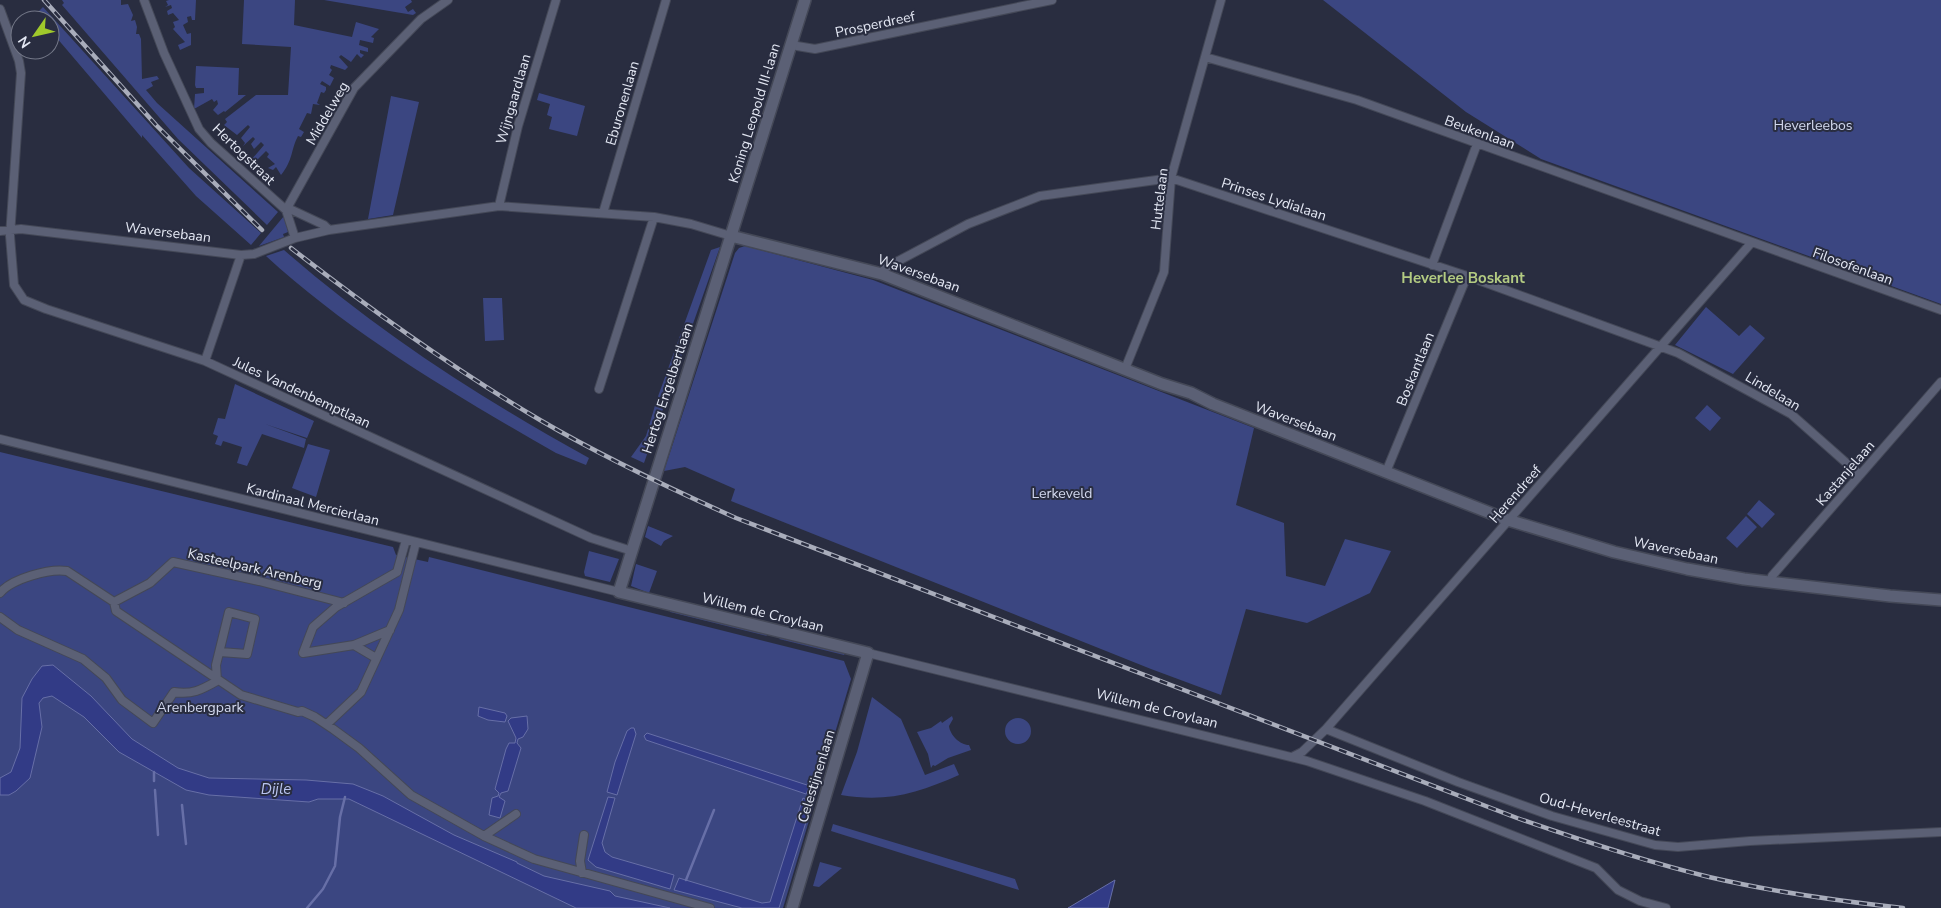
<svg xmlns="http://www.w3.org/2000/svg" width="1941" height="908" viewBox="0 0 1941 908" font-family="'Nunito Sans',sans-serif">
  <rect width="100%" height="100%" fill="#292d40"/>
  <path fill="#3b4681" d="M62,0H121V5L128,4L133,15L131,21L135,20L137,27L136,34H139L141,39L142,79L157,76L159,79L151,82L153,86L146,90L157,103L278,212L267,225L178,139L62,5L64,3Z
    M169,0H196L195,20H192L191,16L187,17L188,22L183,25L187,34L191,33V45L180,50L178,45L185,42L173,29L175,27L173,22L179,20L173,13L168,15L167,11L172,8L171,5L165,7L168,5L166,1Z
    M244,0H295L294,25L352,37L356,22L379,29L371,37L374,38L373,43L360,40L359,45L368,48V52L360,50V53L364,55L361,58L357,54L351,62L341,55L339,57L348,67L345,70L331,65L330,68L332,70L329,75L334,78L330,86L322,81L320,84L326,87V90L324,93L321,92L317,103L320,105L313,104L311,114L307,113L299,129L304,132L301,137L298,136C291,149 293,161 281,175L276,167L273,170L268,168L275,164L267,157L269,154L266,151L255,162L252,159L264,145L261,142L254,149L251,144L255,139L253,137L243,146L245,143L241,138L250,127L248,125L237,135L224,125L227,122L225,119L256,95H288L291,47L242,44Z
    M324,0H411L412,2L405,7L408,12L413,9L416,13L413,15Z
    M1323,0H1941V304L1541,159L1466,112Z
    M43,7L189,168L261,233L251,245L196,196L142,135V138L50,30V20H40L35,15Z
    M196,66L239,68L238,95H246L225,112L224,111L218,115L213,110L218,104L217,100L214,102L212,99L194,109L195,94L204,93V88H196L195,85Z
    M539,93L585,106L577,136L549,129L552,117L547,115L550,104L537,100Z
    M391,96L419,102L393,215L368,219Z
    M284,216L288,232L283,234L284,237L259,246Z
    M745,246L873,280L1254,428L1236,505L1284,523L1286,576L1325,586L1345,539L1391,551L1370,593L1307,623L1246,609L1221,695L1151,669L731,501L735,489L685,467L664,471L735,253L739,248Z
    M720,247L644,463L631,457L646,436L656,402L711,250Z
    M284,250C378,332 480,398 589,458L586,465L556,453C455,395 352,335 266,256Z
    M483,298H502L504,340L485,341Z
    M1706,307L1739,336L1750,325L1765,338L1733,374L1675,345Z
    M235,384L314,421L307,438L265,424L306,439L304,448L262,434L247,466L237,463L242,447L223,441L221,446L215,444L218,436L213,434L218,418L225,419Z
    M1707,405L1721,418L1710,431L1695,418Z
    M308,444L330,450L316,497L292,488Z
    M0,452L393,547L396,555L428,562L429,557L844,661L851,679L783,908H0Z
    M1759,500L1775,514L1762,528L1747,514Z
    M1746,516L1757,527L1737,548L1726,538Z
    M648,526L673,536L664,541L661,546L645,537Z
    M589,551L619,559L610,582L585,576L584,572Z
    M636,564L657,571L649,593L631,586Z
    M670,609L765,633L767,636L670,612Z
    M782,637L845,653L844,655L779,639Z
    M872,697L901,719L925,775L954,764L959,775C918,793 887,803 841,795L857,752Z
    M952,716L953,719L949,726C950,735 960,745 969,745L971,750L948,758L935,766L933,765L931,768L928,754L917,732L931,728L941,721L942,723Z
    M1005 731a13 13 0 1 1 26 0a13 13 0 1 1-26 0Z
    M833,824L1015,879L1019,890L831,831Z
    M820,862L842,868L819,887L813,886Z"/>
  <path fill="#323b86" stroke="#676fa7" d="M53,665L91,696L132,739L178,768L209,778L306,780L353,784L383,796L454,835L517,862V863L544,876L610,891L615,896L670,908H576L349,799H318L309,802L209,795L186,790L119,752L84,717L52,696L43,698L39,703L42,727L30,778L16,791L9,795H0V778L11,772L20,748L22,698L32,679L42,666Z
    M479,707L505,713L507,716L505,722L488,720L478,716Z
    M527,716L528,729L523,737L518,739L517,743L521,748L508,791L501,793L499,797L505,801L500,818L489,815L492,798L498,796L499,793L495,789L506,749L509,743H515L516,738L508,721L511,718Z
    M631,728H634L636,734L617,795L607,792L615,762L627,731Z
    M647,733L810,786L806,794L646,740L644,736Z
    M608,797L615,798L602,843L605,852L612,857L674,875L670,889L596,867L588,860Z
    M803,798L812,803L779,908H742L674,890L679,878L762,903L770,902Z
    M1115,880L1108,908H1068Z"/>
  <g fill="none" stroke-linecap="round" stroke-linejoin="round">
    <path stroke="#676fa7" stroke-width="2.5" d="M154,772V781
      M155,790L158,835
      M182,805L186,844
      M686,880L714,810
      M307,908L323,889L335,866L340,817L345,797"/>
    <g stroke="#444857" stroke-width="10">
      <path id="street" d="M144,0L164,53L199,129L211,143L286,210L295,238
        M0,9L19,61L21,73L10,236L14,285L24,300L46,309L205,361L591,538L632,551
        M791,45L815,49L1052,0
        M1205,57L1357,100L1941,310
        M499,206L518,126L556,0
        M286,210L354,88L421,19L448,0
        M286,210H292L324,225L329,230
        M603,213L666,0
        M0,231L21,229L241,255L254,254L295,238L329,230L499,206L654,217L691,224L731,236
        M1432,265L1477,144
        M882,274L885,268L968,224L1040,196L1171,178L1467,276L1678,353L1791,414L1860,475
        M205,361L241,255
        M1125,369L1164,272L1171,178L1221,0
        M599,389L654,217
        M0,439L619,592
        M1386,472L1467,276
        M397,572L406,540
        M1770,582L1772,576L1941,382
        M0,593C11,579 50,568 67,571L114,602L116,611L241,695L298,712L302,711L315,717L333,729L359,748L411,795L484,836L534,859L710,908
        M114,602L150,583L173,562L259,581L344,603
        M0,617L18,630L83,659L106,678L122,700L153,723L174,692C192,695 201,690 217,681L216,665L229,612L255,619L247,654L220,652
        M390,630L354,645L303,653L313,627L336,607L397,572
        M354,645L376,658
        M868,653L1307,761L1425,801L1596,868L1618,890L1640,901L1666,908
        M327,724L361,692L399,610L416,542
        M1326,729L1458,782L1552,816L1655,845L1678,847L1750,841L1941,832
        M1292,757L1302,752L1326,729L1752,242
        M484,836L516,814
        M582,873L580,861L584,835"/>
    </g>
    <g stroke="#444857" stroke-width="14">
      <path id="secondary" d="M731,236L882,274L1162,384L1191,393L1213,404L1508,520L1614,552L1687,569L1744,579L1890,596L1941,600
        M792,908L868,653L619,592L805,0"/>
    </g>
    <use href="#street" stroke="#5b6075" stroke-width="8"/>
    <use href="#secondary" stroke="#5b6075" stroke-width="11"/>
    <g stroke="#a9adbb" stroke-width="4.5">
      <path id="rail" d="M44,0L156,125L262,230
        M291,248C371,310 452,368 540,420C603,457 669,488 736,518L1517,818C1580,840 1643,861 1709,877C1773,892 1838,901 1903,908"/>
    </g>
    <use href="#rail" stroke="#292d40" stroke-width="2.5" stroke-dasharray="8" stroke-linecap="butt"/>
  </g>
  <g text-anchor="middle" stroke-width="4" stroke-linejoin="round" paint-order="stroke">
    <g font-size="14" fill="#e4e8f4" stroke="#292d40">
      <text transform="translate(875 24) rotate(-12)" y="5">Prosperdreef</text>
      <text transform="translate(513 99) rotate(-74)" y="5">Wijngaardlaan</text>
      <text transform="translate(622 103) rotate(-74)" y="5">Eburonenlaan</text>
      <text transform="translate(327 113) rotate(-60)" y="5">Middelweg</text>
      <text transform="translate(754 113) rotate(-73)" y="5">Koning Leopold III-laan</text>
      <text transform="translate(1480 132) rotate(20)" y="5">Beukenlaan</text>
      <text transform="translate(244 154) rotate(44)" y="5">Hertogstraat</text>
      <text transform="translate(1159 199) rotate(-83)" y="5">Huttelaan</text>
      <text transform="translate(1274 199) rotate(18)" y="5">Prinses Lydialaan</text>
      <text transform="translate(168 232) rotate(7)" y="5">Waversebaan</text>
      <text transform="translate(1853 266) rotate(20)" y="5">Filosofenlaan</text>
      <text transform="translate(919 273) rotate(20)" y="5">Waversebaan</text>
      <text transform="translate(1415 369) rotate(-68)" y="5">Boskantlaan</text>
      <text transform="translate(667 388) rotate(-72)" y="5">Hertog Engelbertlaan</text>
      <text transform="translate(1773 391) rotate(31)" y="5">Lindelaan</text>
      <text transform="translate(302 392) rotate(25)" y="5">Jules Vandenbemptlaan</text>
      <text transform="translate(1296 421) rotate(21)" y="5">Waversebaan</text>
      <text transform="translate(1845 473) rotate(-49)" y="5">Kastanjelaan</text>
      <text transform="translate(1515 494) rotate(-49)" y="5">Herendreef</text>
      <text transform="translate(313 504) rotate(14)" y="5">Kardinaal Mercierlaan</text>
      <text transform="translate(1676 550) rotate(12)" y="5">Waversebaan</text>
      <text transform="translate(255 568) rotate(13)" y="5">Kasteelpark Arenberg</text>
      <text transform="translate(763 612) rotate(14)" y="5">Willem de Croylaan</text>
      <text transform="translate(1157 708) rotate(14)" y="5">Willem de Croylaan</text>
      <text transform="translate(816 776) rotate(-73)" y="5">Celestijnenlaan</text>
      <text transform="translate(1600 814) rotate(16)" y="5">Oud-Heverleestraat</text>
    </g>
    <g font-size="14" fill="#d3d9ef" stroke="#292d40">
      <text x="1813" y="130">Heverleebos</text>
      <text x="1062" y="498">Lerkeveld</text>
      <text x="200" y="712">Arenbergpark</text>
    </g>
    <g font-size="15" font-weight="bold" fill="#b3cb82" stroke="#292d40">
      <text x="1463" y="283">Heverlee Boskant</text>
    </g>
    <g font-size="15" font-style="italic" fill="#b9c4f0" stroke="#292d40">
      <text x="276" y="794">Dijle</text>
    </g>
  </g>
  <g transform="translate(35 35) rotate(236)"><circle r="24" fill="#292d40" stroke="#747888"/>
  <path d="M0-4L9 19L0 12L-9 19Z" fill="#a0c92b"/>
  <text y="-8" font-size="14" font-weight="bold" text-anchor="middle" fill="#e4e8f4">N</text>
  </g>
</svg>
